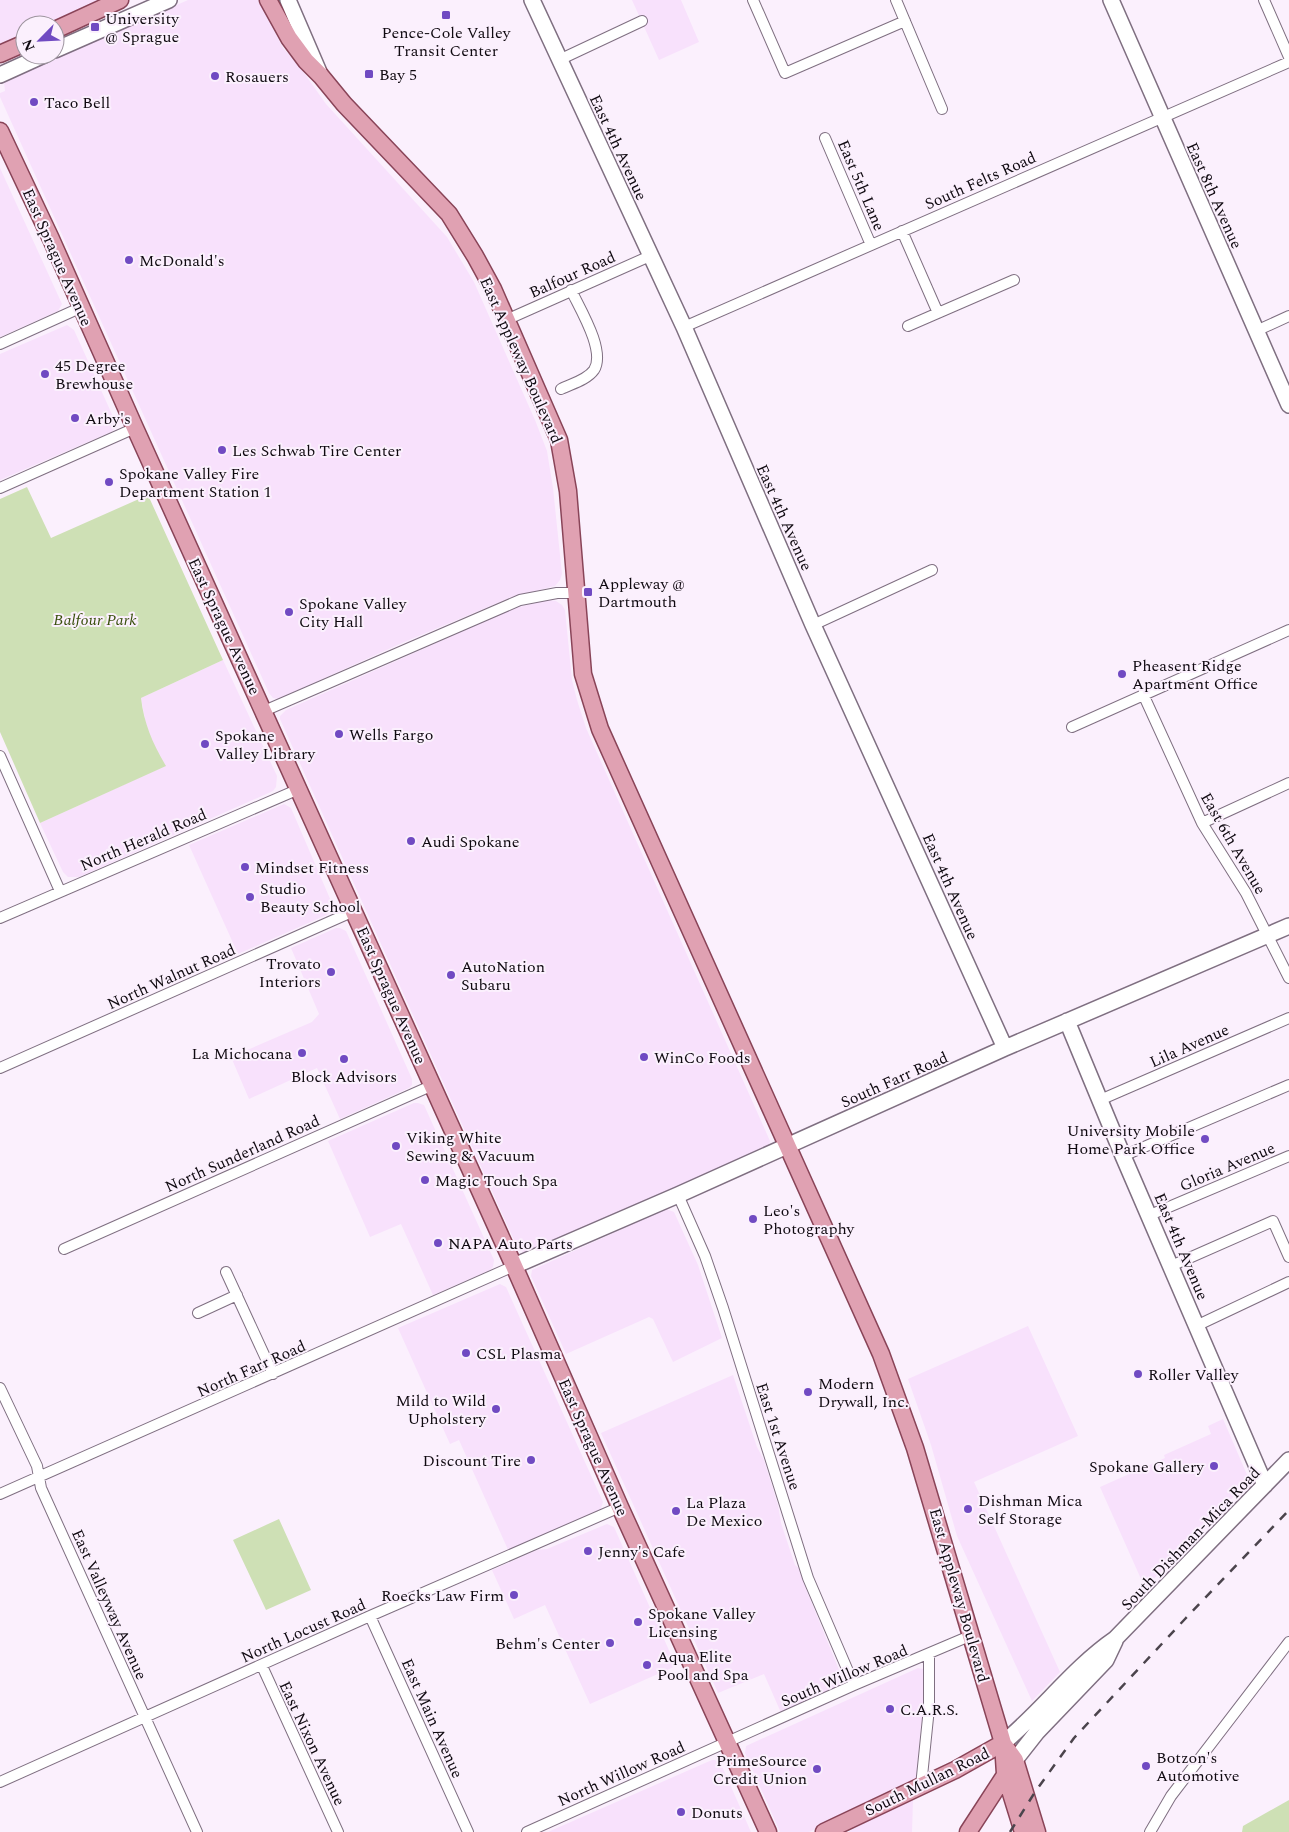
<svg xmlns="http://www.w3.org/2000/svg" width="1289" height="1832" viewBox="0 0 1289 1832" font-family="Spectral,serif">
  <rect width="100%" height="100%" fill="#fbf0fd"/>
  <path fill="#f8e1fc" d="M0,0H105L49,25H25V36L0,47Z
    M188,0H259L283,48L297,63L326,104L447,237L474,282L535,420L547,451L553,488L562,574L560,580L555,586L512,597L402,643L278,699L273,698L269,693L0,97V93L5,91L4,83L9,79Z
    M632,0H681L699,42L659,60Z
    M0,168L62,304L58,311L0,337Z
    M67,325L74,330L115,421L116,427L111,432L0,480V354Z
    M548,600L556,601L562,605L565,610L572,680L577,700L586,728L770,1141L769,1145L765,1148L525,1253L518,1249L280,719V716L286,710L515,608Z
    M223,660L277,776L276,787L273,791L79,877H68L63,872L40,823L165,766L151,739L146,725L141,698Z
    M284,804L291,808L334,908L331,913L238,954L189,845Z
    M336,928H340L346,931L412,1079V1085L409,1088L340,1119L317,1068L249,1099L231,1057L312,1022L319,1014L291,948Z
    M414,1103H418L424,1105L494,1260L493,1267L490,1270L433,1295L401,1224L370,1237L328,1141Z
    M666,1209L674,1212L698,1265L722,1338L673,1362L653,1319L649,1317L566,1354L531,1276L532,1270Z
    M500,1284L506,1287L603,1502L600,1511L509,1552L459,1440L450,1444L398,1328Z
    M1028,1326L1078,1436L974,1482L1060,1672L1032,1701L957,1536L931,1445L908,1379Z
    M733,1375L757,1447L764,1460L778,1505L781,1523L795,1565L800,1569L806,1589L844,1682V1686L782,1715L764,1674L718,1693L601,1433Z
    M1223,1419L1248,1477V1482L1145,1588L1100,1487L1165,1458L1164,1455L1211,1434L1208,1426Z
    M607,1524L614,1527L676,1666L590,1704L545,1605L514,1619L492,1570L537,1550L547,1549Z
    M918,1668L923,1669L926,1674L925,1709L921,1725L916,1780L809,1832H780L745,1753L746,1746Z
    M712,1760H715L721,1764L751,1832H548Z
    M913,1800L912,1832H848L875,1817Z"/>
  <path fill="#cee0b5" d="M27,487L51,538L148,495L223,660L141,698C144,724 153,744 166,766L40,823L0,732V499Z
    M279,1519L311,1590L266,1610L233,1540Z
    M1289,1800V1832H1242L1243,1826Z"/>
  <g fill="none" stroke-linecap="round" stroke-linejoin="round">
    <g stroke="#7f6f81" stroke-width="12">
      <path id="street" d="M753,0L785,73L905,21
        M896,0L942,109
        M1264,0L1289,57
        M559,60L642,21
        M825,138L871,245
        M902,231L938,313
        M506,320L650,256
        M908,326L1014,280
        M684,327L1289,62
        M1256,331L1289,316
        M0,344L82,307
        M561,389C571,384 587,380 594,370C606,351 580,309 571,290
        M0,488L135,428
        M813,625L932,570
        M1143,694L1202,823L1246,893L1289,978
        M264,711L520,600L557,593H575
        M1072,727L1289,630
        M0,756L60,891
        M1202,823L1289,783
        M0,918L299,789
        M0,1068L354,911
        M1100,1100L1289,1018
        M1123,1156L1289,1085
        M678,1195L705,1256L723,1308L808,1578L854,1685
        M1150,1215L1289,1156
        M64,1249L433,1085
        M1171,1266L1273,1221L1289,1257
        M226,1272L273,1374
        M198,1313L237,1295
        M1196,1326L1289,1282
        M0,1388L37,1466L41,1488L197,1832
        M0,1494L514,1266
        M370,1616L468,1832
        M262,1666L338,1832
        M0,1782L370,1616L620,1507
        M921,1786L929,1708V1655
        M527,1832L854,1685L972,1635
        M1150,1832L1171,1796L1289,1642"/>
    </g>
    <g stroke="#7f6f81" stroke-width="18">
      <path id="secondary" d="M288,0L319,72
        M532,0L684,327L813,625L1005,1048
        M1111,0L1289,405
        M55,50L169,0
        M0,75L44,55
        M1067,1021L1123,1156L1265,1485
        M514,1266L678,1195L1005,1048L1289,926
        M1003,1743C1043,1710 1073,1668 1115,1639L1289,1460
        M1015,1760L1037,1732L1106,1660L1115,1641"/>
    </g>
    <g stroke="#894458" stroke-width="19">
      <path id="primary" d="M268,0L289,38L306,61L321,76L344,104L449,214L475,256L493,289L559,440L568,491L583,674L600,729L881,1354L915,1448L1003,1743L1005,1774L1023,1832
        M55,30L120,0
        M0,54L25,43
        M0,131L51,239L135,428L514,1266L620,1507L768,1832
        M1004,1745L1015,1760L1037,1832
        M824,1832L955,1770L1003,1743
        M968,1832L1009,1769"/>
    </g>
    <use href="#street" stroke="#fff" stroke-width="10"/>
    <use href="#secondary" stroke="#fff" stroke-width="15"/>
    <use href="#primary" stroke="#e0a1b2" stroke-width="16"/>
    <path stroke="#4b444c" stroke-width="2.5" stroke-dasharray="9 9" stroke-linecap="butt" d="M1010,1832L1035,1792L1074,1738L1185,1619L1289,1510"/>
  </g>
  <g fill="#704ac2" stroke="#fbf0fd" stroke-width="2">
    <rect x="441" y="10" width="10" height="10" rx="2.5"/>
    <rect x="90" y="22" width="10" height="10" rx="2.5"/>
    <rect x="364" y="69" width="10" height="10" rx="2.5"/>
    <circle cx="215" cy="76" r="5"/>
    <circle cx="34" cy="102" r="5"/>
    <circle cx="129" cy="260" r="5"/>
    <circle cx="45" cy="374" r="5"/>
    <circle cx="75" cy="418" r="5"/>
    <circle cx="222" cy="450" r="5"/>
    <circle cx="109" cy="482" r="5"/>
    <rect x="583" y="587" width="10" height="10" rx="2.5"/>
    <circle cx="289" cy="612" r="5"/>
    <circle cx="1122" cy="674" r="5"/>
    <circle cx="339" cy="734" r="5"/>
    <circle cx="205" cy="744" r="5"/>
    <circle cx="411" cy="841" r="5"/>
    <circle cx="245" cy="867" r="5"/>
    <circle cx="250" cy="897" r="5"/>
    <circle cx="331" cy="972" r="5"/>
    <circle cx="451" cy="975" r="5"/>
    <circle cx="302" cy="1053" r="5"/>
    <circle cx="644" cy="1057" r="5"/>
    <circle cx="344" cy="1059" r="5"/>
    <circle cx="1205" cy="1139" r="5"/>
    <circle cx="396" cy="1146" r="5"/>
    <circle cx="425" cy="1180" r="5"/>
    <circle cx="753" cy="1219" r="5"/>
    <circle cx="438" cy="1243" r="5"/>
    <circle cx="466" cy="1353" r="5"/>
    <circle cx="1138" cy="1374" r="5"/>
    <circle cx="808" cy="1392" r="5"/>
    <circle cx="496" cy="1409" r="5"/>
    <circle cx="531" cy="1460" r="5"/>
    <circle cx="1214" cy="1466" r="5"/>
    <circle cx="968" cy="1509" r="5"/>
    <circle cx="676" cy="1511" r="5"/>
    <circle cx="588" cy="1551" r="5"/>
    <circle cx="514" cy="1595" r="5"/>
    <circle cx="638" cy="1622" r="5"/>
    <circle cx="610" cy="1643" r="5"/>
    <circle cx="647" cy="1665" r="5"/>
    <circle cx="890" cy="1709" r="5"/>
    <circle cx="1146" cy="1766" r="5"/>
    <circle cx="817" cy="1769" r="5"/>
    <circle cx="681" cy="1812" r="5"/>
  </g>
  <g text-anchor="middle" stroke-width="4" stroke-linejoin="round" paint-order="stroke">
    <g font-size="16" fill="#0f0910" stroke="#fbf0fd" text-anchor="start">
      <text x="105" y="24">University<tspan x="105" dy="18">@ Sprague</tspan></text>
      <text x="446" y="38" text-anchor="middle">Pence-Cole Valley<tspan x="446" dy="18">Transit Center</tspan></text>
      <text x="379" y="80">Bay 5</text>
      <text x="225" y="82">Rosauers</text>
      <text x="44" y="108">Taco Bell</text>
      <text x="139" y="266">McDonald's</text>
      <text x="55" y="371">45 Degree<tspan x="55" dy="18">Brewhouse</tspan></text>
      <text x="85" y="424">Arby's</text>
      <text x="232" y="456">Les Schwab Tire Center</text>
      <text x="119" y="479">Spokane Valley Fire<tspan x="119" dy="18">Department Station 1</tspan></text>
      <text x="598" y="589">Appleway @<tspan x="598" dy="18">Dartmouth</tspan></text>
      <text x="299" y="609">Spokane Valley<tspan x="299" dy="18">City Hall</tspan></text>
      <text x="1132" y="671">Pheasent Ridge<tspan x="1132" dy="18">Apartment Office</tspan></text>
      <text x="349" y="740">Wells Fargo</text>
      <text x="215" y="741">Spokane<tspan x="215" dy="18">Valley Library</tspan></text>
      <text x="421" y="847">Audi Spokane</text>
      <text x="255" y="873">Mindset Fitness</text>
      <text x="260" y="894">Studio<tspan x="260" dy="18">Beauty School</tspan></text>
      <text x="321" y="969" text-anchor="end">Trovato<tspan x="321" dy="18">Interiors</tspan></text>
      <text x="461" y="972">AutoNation<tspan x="461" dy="18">Subaru</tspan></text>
      <text x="292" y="1059" text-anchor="end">La Michocana</text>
      <text x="654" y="1063">WinCo Foods</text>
      <text x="344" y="1082" text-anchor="middle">Block Advisors</text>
      <text x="1195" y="1136" text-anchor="end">University Mobile<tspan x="1195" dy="18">Home Park Office</tspan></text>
      <text x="406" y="1143">Viking White<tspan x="406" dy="18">Sewing &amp; Vacuum</tspan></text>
      <text x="435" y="1186">Magic Touch Spa</text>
      <text x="763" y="1216">Leo's<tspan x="763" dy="18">Photography</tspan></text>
      <text x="448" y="1249">NAPA Auto Parts</text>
      <text x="476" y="1359">CSL Plasma</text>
      <text x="1148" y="1380">Roller Valley</text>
      <text x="818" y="1389">Modern<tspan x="818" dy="18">Drywall, Inc.</tspan></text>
      <text x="486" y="1406" text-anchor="end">Mild to Wild<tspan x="486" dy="18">Upholstery</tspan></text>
      <text x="521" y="1466" text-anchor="end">Discount Tire</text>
      <text x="1204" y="1472" text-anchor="end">Spokane Gallery</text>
      <text x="978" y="1506">Dishman Mica<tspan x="978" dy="18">Self Storage</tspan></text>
      <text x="686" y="1508">La Plaza<tspan x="686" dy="18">De Mexico</tspan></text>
      <text x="598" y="1557">Jenny's Cafe</text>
      <text x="504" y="1601" text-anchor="end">Roecks Law Firm</text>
      <text x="648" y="1619">Spokane Valley<tspan x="648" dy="18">Licensing</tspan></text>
      <text x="600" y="1649" text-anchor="end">Behm's Center</text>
      <text x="657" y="1662">Aqua Elite<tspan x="657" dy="18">Pool and Spa</tspan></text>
      <text x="900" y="1715">C.A.R.S.</text>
      <text x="1156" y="1763">Botzon's<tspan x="1156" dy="18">Automotive</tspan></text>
      <text x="807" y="1766" text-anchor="end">PrimeSource<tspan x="807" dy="18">Credit Union</tspan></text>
      <text x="691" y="1818">Donuts</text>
    </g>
    <g font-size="16" fill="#0f0910" stroke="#fbf0fd">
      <text transform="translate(619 147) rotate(65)" y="6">East 4th Avenue</text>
      <text transform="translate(980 180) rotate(-24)" y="6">South Felts Road</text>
      <text transform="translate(862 185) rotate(67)" y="6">East 5th Lane</text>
      <text transform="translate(1215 195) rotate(66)" y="6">East 8th Avenue</text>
      <text transform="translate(58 257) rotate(66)" y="6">East Sprague Avenue</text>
      <text transform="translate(572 274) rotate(-24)" y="6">Balfour Road</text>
      <text transform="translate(522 360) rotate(66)" y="6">East Appleway Boulevard</text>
      <text transform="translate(785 517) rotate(66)" y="6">East 4th Avenue</text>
      <text transform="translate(225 626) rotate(65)" y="6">East Sprague Avenue</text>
      <text transform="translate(143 839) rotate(-23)" y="6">North Herald Road</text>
      <text transform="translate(1234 843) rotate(60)" y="6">East 6th Avenue</text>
      <text transform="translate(951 886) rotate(66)" y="6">East 4th Avenue</text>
      <text transform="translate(171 976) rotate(-24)" y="6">North Walnut Road</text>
      <text transform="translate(392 995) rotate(66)" y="6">East Sprague Avenue</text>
      <text transform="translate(1189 1045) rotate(-24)" y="6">Lila Avenue</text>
      <text transform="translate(894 1079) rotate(-24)" y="6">South Farr Road</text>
      <text transform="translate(242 1153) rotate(-24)" y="6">North Sunderland Road</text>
      <text transform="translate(1227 1166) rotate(-23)" y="6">Gloria Avenue</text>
      <text transform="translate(1182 1246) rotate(67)" y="6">East 4th Avenue</text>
      <text transform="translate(251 1368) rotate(-24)" y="6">North Farr Road</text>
      <text transform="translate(779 1436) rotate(72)" y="6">East 1st Avenue</text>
      <text transform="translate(594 1447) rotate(66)" y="6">East Sprague Avenue</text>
      <text transform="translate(1190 1538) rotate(-46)" y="6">South Dishman-Mica Road</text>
      <text transform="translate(960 1595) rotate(74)" y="6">East Appleway Boulevard</text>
      <text transform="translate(110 1604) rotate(66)" y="6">East Valleyway Avenue</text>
      <text transform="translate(303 1630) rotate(-24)" y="6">North Locust Road</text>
      <text transform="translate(844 1675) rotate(-23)" y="6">South Willow Road</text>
      <text transform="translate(433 1718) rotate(66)" y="6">East Main Avenue</text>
      <text transform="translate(313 1743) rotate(65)" y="6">East Nixon Avenue</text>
      <text transform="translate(621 1773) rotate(-24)" y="6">North Willow Road</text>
      <text transform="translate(927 1781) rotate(-26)" y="6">South Mullan Road</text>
    </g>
    <g font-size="16" font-style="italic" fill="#394f0c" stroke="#fbf0fd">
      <text x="95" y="625">Balfour Park</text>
    </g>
  </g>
  <g transform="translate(40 40) rotate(246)"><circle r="24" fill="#fbf0fd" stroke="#9d949e"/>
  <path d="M0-4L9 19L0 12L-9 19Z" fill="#704ac2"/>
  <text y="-8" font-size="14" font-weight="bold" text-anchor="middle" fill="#0f0910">N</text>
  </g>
</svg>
